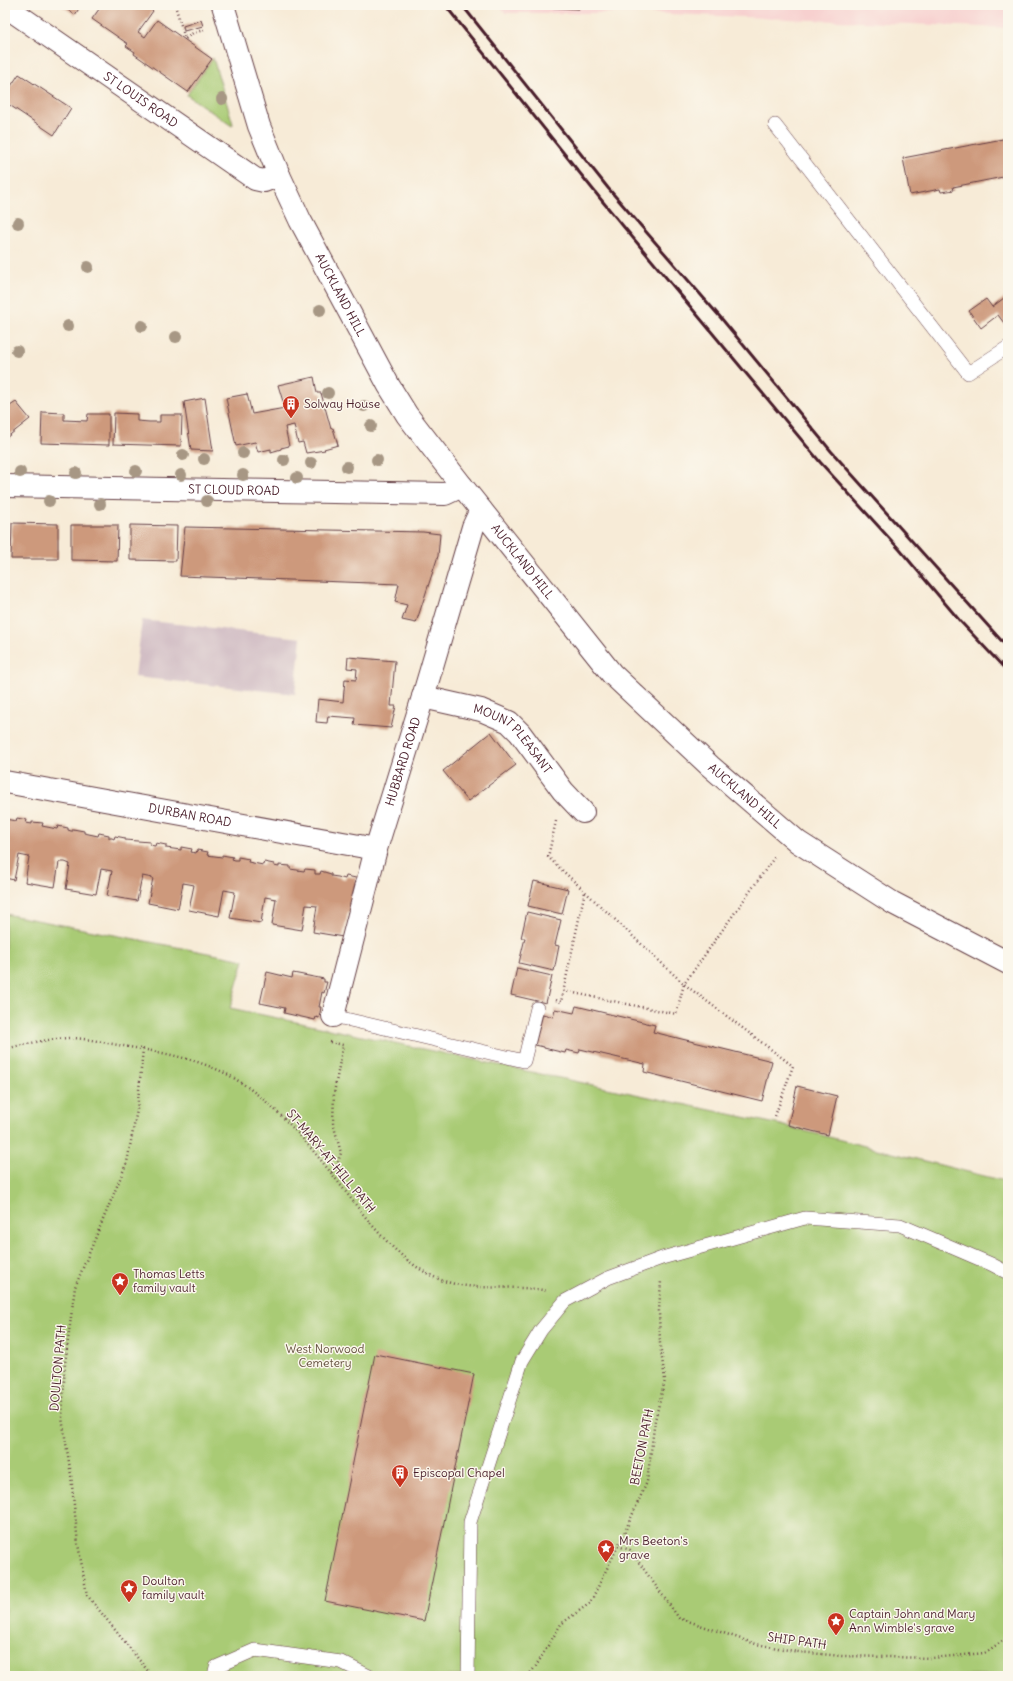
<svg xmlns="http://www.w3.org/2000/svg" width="1013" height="1681" viewBox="0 0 1013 1681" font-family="Delius,sans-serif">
  <rect width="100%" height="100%" fill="#fbf7ec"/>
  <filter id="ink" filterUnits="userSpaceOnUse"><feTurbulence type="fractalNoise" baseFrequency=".025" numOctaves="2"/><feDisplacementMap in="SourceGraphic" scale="8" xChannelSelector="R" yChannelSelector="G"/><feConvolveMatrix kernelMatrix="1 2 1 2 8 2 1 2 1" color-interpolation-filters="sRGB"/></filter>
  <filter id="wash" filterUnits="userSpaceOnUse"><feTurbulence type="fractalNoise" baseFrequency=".012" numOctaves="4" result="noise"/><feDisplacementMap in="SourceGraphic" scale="16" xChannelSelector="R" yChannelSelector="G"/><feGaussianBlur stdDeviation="0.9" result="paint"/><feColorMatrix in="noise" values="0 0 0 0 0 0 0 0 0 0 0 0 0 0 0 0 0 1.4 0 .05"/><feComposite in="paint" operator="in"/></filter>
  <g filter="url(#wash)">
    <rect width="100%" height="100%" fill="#f7ebd7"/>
    <path fill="#f7d0cf" d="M499,5H1008V28L645,13H505Z"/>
    <path fill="#d2bec5" d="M142,620L301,638L295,694L135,677Z"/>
    <path fill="#a9cb74" stroke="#7a7550" d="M213,58L233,124L232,126L187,95Z
      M5,914L244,960L230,1008L781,1125L1008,1182V1676H5Z"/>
    <g id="blocks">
      <path fill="#cd997c" d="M61,5H81L75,15Z
        M102,5H145L153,11L138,32L145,37L157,20L212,59L188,92L134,54L135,52L126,46L128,44L92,19Z
        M519,5H579V9L519,6Z
        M201,20L203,26L184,31L183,26Z
        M19,74L71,108L54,135L5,102V95Z
        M1008,138V176L953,187L954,190L941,192L940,189L910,195L903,158Z
        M1008,295V320L1004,323L998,315L981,328L969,311L986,299L992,307Z
        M314,377L317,393H321L331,429L333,428L338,445L324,449L325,450L306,453L303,442L298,443L294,425L285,427L289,446L281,448V449L271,452V449L258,452L255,442L236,446L226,398L247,394L252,414L285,408L278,385Z
        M205,398L213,451L191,450L184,402Z
        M5,400L10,406L16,402L30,419L6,438Z
        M42,412L64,413V420L87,421L88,414H109V445L41,443Z
        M114,413L137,414V421L149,422H160V415H182L181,446L113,444Z
        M12,523L58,524V559H11Z
        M71,525H118L117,561L71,560Z
        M130,525L177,526L176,561L130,560Z
        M185,527L423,532L440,534L438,556L416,623L402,620L407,605L395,602L399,584L180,576Z
        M348,657L395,661L391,706H396L391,728L354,725L355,718L328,716L327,723L316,722L318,699L343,702L345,679L356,680L357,669L347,668Z
        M491,732L516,765L468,801L443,771Z
        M17,818L27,820L26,823L32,824V822L43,823L42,826L57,829L58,826L68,828V830L71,831H73V829L84,831V833L98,836L99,833L109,835V838H112L114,839L115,836L125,838V840L150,842V845L155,846L156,843L166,845V848L181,850V847L192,849L191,852L196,853L197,850L208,852L207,855L222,857V855L233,857L232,859L235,860H238V857L249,859L248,862L263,865L264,862L274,864V866L279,867V865L290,866V869L304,871L305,869L315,870V874H320L321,871L331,874V876L338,877L345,879L346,876L356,878V881H359L353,913L348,912L343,937L313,932L317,906L306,905L302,930L272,925L276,899L265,897L261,923L230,918L235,892L224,890L219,916L189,910L194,885L189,884L183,883L178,909L148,903L153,878L142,876L137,901L107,896L112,871L101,869L96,894L66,889L70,864L65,862H59L55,887L25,882L29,857L19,855L14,880L5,878V819L16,821Z
        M534,881L568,889L562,914L528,906Z
        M527,912L561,920L555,945L559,946L554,971L519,963L525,938H521Z
        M517,968L552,976L546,1003L511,995Z
        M267,972L292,978L293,973L324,979V982H327L324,993L322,992L319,1007H321L319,1018L316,1017L315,1020L284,1013L285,1008L260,1003Z
        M576,1006L655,1025L653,1032L772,1061L762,1101L644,1072L645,1064L580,1049L579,1053L566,1050L565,1053L544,1048V1047L535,1045L543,1014L553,1017L555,1009L574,1013Z
        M797,1086L837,1096L828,1135L788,1125Z
        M375,1354L474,1374L424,1621L325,1601Z"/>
    </g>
  </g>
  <g filter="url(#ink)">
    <use href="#blocks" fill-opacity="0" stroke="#643e45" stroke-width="1"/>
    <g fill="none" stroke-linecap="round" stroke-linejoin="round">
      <g stroke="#643e45" stroke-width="14">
        <path id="lane" d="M775,125L968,373L1008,347
          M333,1016L524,1061L537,1008
          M214,1676L216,1667L255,1650L341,1662L369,1676
          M468,1676L470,1522L522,1361L541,1330L565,1301L608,1278L662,1258L805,1218L900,1225L991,1264L1008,1273"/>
      </g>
      <g stroke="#643e45" stroke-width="24">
        <g id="street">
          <path id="s1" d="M223,5L259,126L279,175L300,220L389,386L407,415L462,486L612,674L710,766L798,842L893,903L1008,963"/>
          <path id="s2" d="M5,6L255,179L264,181L279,175"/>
          <path id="s3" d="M5,486L445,494L462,486"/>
          <path id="s4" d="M423,697L481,710L509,722L520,733L563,791L583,812"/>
          <path id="s5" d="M5,782L376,849"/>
          <path id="s6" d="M333,1016L376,849L423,697L473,527L481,510"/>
        </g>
      </g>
      <path stroke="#643e45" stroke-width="2.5" stroke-dasharray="1 3" stroke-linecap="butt" d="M175,5L185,39L193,33L204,30
        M556,821L548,857L684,984L676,1014L564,991
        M556,1000L561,1002L585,891
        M330,1042L343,1045L334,1093L333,1123L341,1153L337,1165L331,1173
        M5,1049C26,1044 47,1039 68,1038C85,1038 102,1042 118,1045C158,1052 202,1058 237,1080C275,1104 304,1139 332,1174C361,1211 391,1256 434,1277C470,1294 510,1283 548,1291
        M143,1049L137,1110L127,1162L75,1287L65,1363L62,1418L71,1475L78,1544L87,1595L152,1676
        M775,1116L793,1066L684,984L776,855
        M618,1546L630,1550L679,1618L756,1644L799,1652L842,1656L932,1658L985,1653L1008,1637
        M528,1676L536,1666L561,1624L590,1603L622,1538L647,1482L655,1420L665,1380L660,1344L659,1311L661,1281"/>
      <use href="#lane" stroke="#fff" stroke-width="13"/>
      <use href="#street" stroke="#fff" stroke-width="22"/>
      <path stroke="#4a1f2b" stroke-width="3" d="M445,5L603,202L820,462L900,550L960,621L1008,672
        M462,5L608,188L721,318L831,451L1008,648"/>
    </g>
    <g fill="#a79784">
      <circle cx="222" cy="99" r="6"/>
      <circle cx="18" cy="223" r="6"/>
      <circle cx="88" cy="267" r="6"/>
      <circle cx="320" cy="310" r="6"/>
      <circle cx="68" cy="326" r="6"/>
      <circle cx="142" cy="326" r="6"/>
      <circle cx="176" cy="337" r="6"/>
      <circle cx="17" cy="351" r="6"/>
      <circle cx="328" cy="393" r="6"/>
      <circle cx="364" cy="406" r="6"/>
      <circle cx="371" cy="426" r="6"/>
      <circle cx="243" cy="453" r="6"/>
      <circle cx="183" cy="455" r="6"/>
      <circle cx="204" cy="459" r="6"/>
      <circle cx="284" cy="460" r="6"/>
      <circle cx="377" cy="460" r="6"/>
      <circle cx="311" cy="463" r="6"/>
      <circle cx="347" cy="467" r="6"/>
      <circle cx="136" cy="471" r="6"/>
      <circle cx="20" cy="472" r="6"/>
      <circle cx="76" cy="473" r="6"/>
      <circle cx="181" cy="475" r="6"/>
      <circle cx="243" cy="475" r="6"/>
      <circle cx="297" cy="478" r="6"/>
      <circle cx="49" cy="501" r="6"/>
      <circle cx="207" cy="501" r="6"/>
      <circle cx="100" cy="504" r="6"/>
    </g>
  </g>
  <defs>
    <g id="building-pin" transform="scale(0.9)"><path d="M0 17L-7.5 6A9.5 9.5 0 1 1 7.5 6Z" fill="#c8321e" stroke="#fbf7ec"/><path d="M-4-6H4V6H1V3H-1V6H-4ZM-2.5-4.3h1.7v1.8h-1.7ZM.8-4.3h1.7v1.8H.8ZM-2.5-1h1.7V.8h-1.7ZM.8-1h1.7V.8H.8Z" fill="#fff"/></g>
    <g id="sight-pin" transform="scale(0.9)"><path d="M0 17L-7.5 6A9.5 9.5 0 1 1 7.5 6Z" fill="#c8321e" stroke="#fbf7ec"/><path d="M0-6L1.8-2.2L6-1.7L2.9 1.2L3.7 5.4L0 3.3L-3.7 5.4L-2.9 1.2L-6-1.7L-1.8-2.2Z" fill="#fff"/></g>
  </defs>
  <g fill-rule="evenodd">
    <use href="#building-pin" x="291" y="404"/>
    <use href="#sight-pin" x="120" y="1281"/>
    <use href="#building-pin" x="400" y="1473"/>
    <use href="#sight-pin" x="606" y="1548"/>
    <use href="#sight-pin" x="129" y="1588"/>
    <use href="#sight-pin" x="836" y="1621"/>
  </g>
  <g text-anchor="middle" stroke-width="3" stroke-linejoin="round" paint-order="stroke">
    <g font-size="12" fill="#4a1f2b" stroke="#fbf7ec">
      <text dy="4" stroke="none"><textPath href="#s2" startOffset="165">ST LOUIS ROAD</textPath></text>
      <text dy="4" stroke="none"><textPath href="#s1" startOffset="314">AUCKLAND HILL</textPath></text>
      <text dy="4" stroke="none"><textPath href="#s3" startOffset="229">ST CLOUD ROAD</textPath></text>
      <text dy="4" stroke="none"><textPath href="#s1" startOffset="638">AUCKLAND HILL</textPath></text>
      <text dy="4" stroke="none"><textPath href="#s4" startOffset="103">MOUNT PLEASANT</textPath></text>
      <text dy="4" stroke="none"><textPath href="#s6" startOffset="264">HUBBARD ROAD</textPath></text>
      <text dy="4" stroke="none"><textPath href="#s1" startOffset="962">AUCKLAND HILL</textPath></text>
      <text dy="4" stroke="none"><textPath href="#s5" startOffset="188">DURBAN ROAD</textPath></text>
      <text transform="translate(331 1161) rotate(50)" y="4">ST-MARY-AT-HILL PATH</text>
      <text transform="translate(58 1368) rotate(-85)" y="4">DOULTON PATH</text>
      <text transform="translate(642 1447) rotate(-79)" y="4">BEETON PATH</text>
      <text transform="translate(797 1641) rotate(8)" y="4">SHIP PATH</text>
    </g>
    <g font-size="12" fill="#4a1f2b" stroke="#fbf7ec" text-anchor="start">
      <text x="304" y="408">Solway House</text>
      <text x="133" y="1278">Thomas Letts<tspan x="133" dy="14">family vault</tspan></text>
      <text x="413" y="1477">Episcopal Chapel</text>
      <text x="619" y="1545">Mrs Beeton's<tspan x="619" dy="14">grave</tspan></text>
      <text x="142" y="1585">Doulton<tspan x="142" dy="14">family vault</tspan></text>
      <text x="849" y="1618">Captain John and Mary<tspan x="849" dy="14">Ann Wimble's grave</tspan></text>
    </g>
    <g font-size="12" fill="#665341" stroke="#fbf7ec">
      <text x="325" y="1353">West Norwood<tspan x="325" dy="14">Cemetery</tspan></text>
    </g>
  </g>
  <rect width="1013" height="1681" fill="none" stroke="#fbf7ec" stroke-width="20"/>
</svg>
